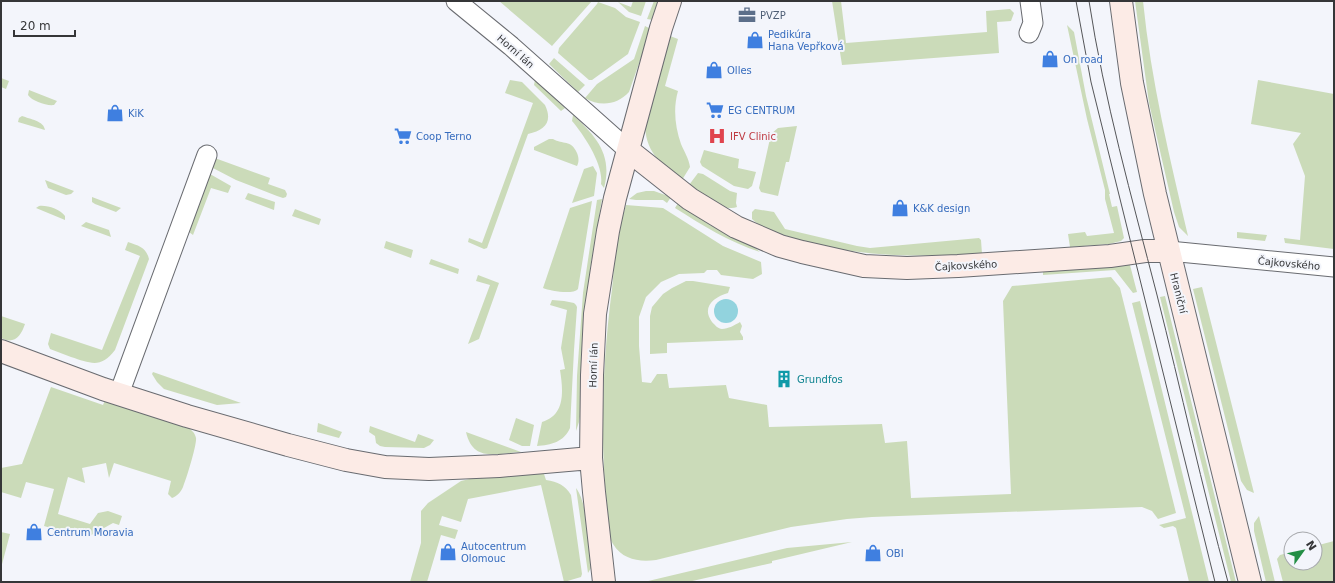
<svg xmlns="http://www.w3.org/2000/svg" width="1335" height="583" viewBox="0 0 1335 583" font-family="'DejaVu Sans',sans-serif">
  <rect width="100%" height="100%" fill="#f3f5fb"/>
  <path fill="#cbdbb9" d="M499,1H592L552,46Z
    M633,1H646L641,16L629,12L618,2L631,7Z
    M654,1H659L653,20L647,19Z
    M832,1H841L846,43L987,32L986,11L1010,9L1014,13L1011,21L997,22L999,53L842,65Z
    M1135,1H1143C1151,81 1170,159 1188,236L1179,227L1174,212L1149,103Z
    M598,2L615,8L626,17L640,22L628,54L592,80H589L558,53L559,48L597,4Z
    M1067,25L1074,32L1086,96L1110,194H1109L1112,207L1117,206L1124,238L1121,241L1109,244L1070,247L1068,234L1085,232L1087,236L1114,233L1105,199V190L1087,119Z
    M645,26L651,29L629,92C617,105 600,107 585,98L597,84L634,59Z
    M670,36L678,39L665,86L678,91C673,108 675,127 681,144C684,151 689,159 690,167L682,180C662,164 647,155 645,127Z
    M554,58L585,85L578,92L549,64Z
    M1,78L9,81L6,89L1,87Z
    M510,80L522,82L545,105C553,122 545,130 528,134L487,248L484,249L468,242L469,238L482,243L533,103L505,93Z
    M535,80L565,108L561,111L534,85Z
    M1258,80L1334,94V249L1285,243L1284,238L1300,240L1305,176L1293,144L1301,133L1251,124Z
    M29,90L57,101L54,105C46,106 32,101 28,95Z
    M573,115C596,136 613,155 604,188L601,184C604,165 584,135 572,121Z
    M22,116C30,119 44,121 45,130L18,122L19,118Z
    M797,126L789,162H786L778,196L761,192L759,188L771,134L778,128Z
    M549,139H553C563,145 571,139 577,153C579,158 579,162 577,166L534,150V147Z
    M704,150L739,159L738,168L756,172L752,186L748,189L734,186L702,166L700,162Z
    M212,157L270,178L268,184L285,190L287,194L286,197L283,198L277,196L236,180L211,167Z
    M593,166L597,173L594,196L572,203L584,169Z
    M698,173L703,174L730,191L737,193L736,203L737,207C723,213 701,193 689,185Z
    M210,174L231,186L228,193L211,188L193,235L189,232Z
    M45,180L74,191L71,194L66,195L48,188Z
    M646,191H654L671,197L667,203L663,200H636L629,199L637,193Z
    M248,193L275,202L274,210L245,199Z
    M92,197L121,208L116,212L95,204L92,202Z
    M602,199L591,264L587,304L581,411L579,422L576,431L577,376L583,293L597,200Z
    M592,201L578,289C573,295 550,291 543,288L570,208Z
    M678,203L710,225L754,247L760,252C729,242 702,225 675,208Z
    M626,205L663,208L723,246L761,262L762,274L753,279L721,275L717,270H707L704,273L679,274L661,282L646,297L639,317V346L642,382L651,383L657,374H667L669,388L726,385L729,398L767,405L769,427L882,424L885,443L907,441L911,498L1011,494L1003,301L1012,286L1111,277L1120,288L1176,513L1158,519L1152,511L1142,507L872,517L847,519L791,527L656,560C639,562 623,560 613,544C606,532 607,514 606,500C600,430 603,358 612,289C614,272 614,254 617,238C619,227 623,216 626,205Z
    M39,206C47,205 60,209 65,216V220L36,208Z
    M295,209L321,219L319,225L292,216Z
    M755,209L774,212L785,229L857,246L870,248L979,238L981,240L982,254C914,257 853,258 787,236C774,231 761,228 752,219V212Z
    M86,222L109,230L111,237L81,226Z
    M1237,232L1267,235L1265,241L1237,238Z
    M386,241L413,250L411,258L384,248Z
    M128,242C139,246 146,247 149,259L115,350C101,369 90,363 71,357C64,354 57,352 50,349L48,344L51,333L102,350L140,256L125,250Z
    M431,259L459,269L458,274L429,264Z
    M1127,264L1130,265L1137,292L1133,293L1115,270L1043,275V270Z
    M478,275L499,283L479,339L468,344L490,285L476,281Z
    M686,281H693L730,287L728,293C714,297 701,307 712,322C715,325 718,329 722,329C728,329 735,325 740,322L742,326L740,332L743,337V340L667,343V353L650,354V316L652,307L663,294L672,288Z
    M1202,287L1254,493L1247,490L1241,481L1193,289Z
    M1165,296L1236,582H1231L1160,297Z
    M552,300L564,301L574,303L576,305L577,307L574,350L570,428C564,442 551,445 537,446L542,422C566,415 563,390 560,370L565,369L561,348L567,310L550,305Z
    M1140,301L1209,582H1189L1176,528L1173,526L1164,528L1159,525L1186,518L1132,303Z
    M1,316L25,324C21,336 14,345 1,338Z
    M153,372L241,403L217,405L164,389L157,382L152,374Z
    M51,387L103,405L105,400L186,426C190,429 195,432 196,438C197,445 186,480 183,487C181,492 177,496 172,498L168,494L171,481L114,463L109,478L106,463L82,468L85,483L68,477L58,514L90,524L98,513L108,511L122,516L119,525L113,523L86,538L44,526L54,489L26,482L21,498L1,492V468L22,464Z
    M516,418L534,425L530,446H522L509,440Z
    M318,423L342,432L339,438L317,432Z
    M370,426L415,442L418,434L434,440L430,445L424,448L385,447L380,446L376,443L375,436L369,432Z
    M466,432L521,452C497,453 473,463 466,432Z
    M532,473L544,474L546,480C558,482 565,485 571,495L582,574L581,577L564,582L541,485L468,499L461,522L442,516L439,525L458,530L455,539L441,535L427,582H410L421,543V511L428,503L461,481L478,477Z
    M576,488C588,503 589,548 591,568L588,573Z
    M1259,516L1275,582H1266L1254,531V523Z
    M1,532L10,534L1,568Z
    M1334,541V582H1283L1277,559L1280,555L1291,552V563H1315V546Z
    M852,542L772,561V563L688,582H644L787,548Z"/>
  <path fill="#92d3de" d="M714 311a12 12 0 1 1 24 0a12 12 0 1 1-24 0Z"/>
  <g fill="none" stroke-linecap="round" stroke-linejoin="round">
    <g stroke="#696b70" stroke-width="21">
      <path id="street" d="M456,1L511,46L628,150
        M1029,33L1033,23L1030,1
        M1169,251L1334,267
        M119,394L207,155"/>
    </g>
    <g stroke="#696b70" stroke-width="24">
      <path id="secondary" d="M1121,1L1132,83L1155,194L1250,582
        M628,150L690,199L736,227L780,246L802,252L864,266L907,268L958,266L1110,256L1145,251H1169
        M1,351L103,389L187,416L288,445L346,460L385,467L429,469L499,466L591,458
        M604,582L594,492L591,458L592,375L595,314L608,231L615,198L661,28L670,1"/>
    </g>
    <use href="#street" stroke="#fff" stroke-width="19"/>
    <use href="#secondary" stroke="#fcebe6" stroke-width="22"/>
    <path stroke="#545558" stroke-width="1" d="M1076,1L1091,82L1215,582
      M1089,1C1104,100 1132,198 1157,295C1181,390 1202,487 1228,582"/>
  </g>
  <defs>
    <g id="office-bare" transform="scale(1.38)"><path d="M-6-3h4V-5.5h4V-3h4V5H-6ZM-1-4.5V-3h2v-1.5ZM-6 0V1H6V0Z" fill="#5c6f8a" stroke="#f3f5fb" stroke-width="2.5" paint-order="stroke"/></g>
    <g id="shop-bare" transform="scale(1.38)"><path d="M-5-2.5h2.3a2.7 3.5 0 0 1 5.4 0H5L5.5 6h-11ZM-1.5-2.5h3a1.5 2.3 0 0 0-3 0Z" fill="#3f7fe0" stroke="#f3f5fb" stroke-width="2.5" paint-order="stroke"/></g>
    <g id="supermarket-bare" transform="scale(1.38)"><path d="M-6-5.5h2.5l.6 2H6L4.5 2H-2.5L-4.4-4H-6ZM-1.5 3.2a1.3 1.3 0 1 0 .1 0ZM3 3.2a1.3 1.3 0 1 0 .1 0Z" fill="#3f7fe0" stroke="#f3f5fb" stroke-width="2.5" paint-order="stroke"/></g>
    <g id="hospital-bare" transform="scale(1.38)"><path d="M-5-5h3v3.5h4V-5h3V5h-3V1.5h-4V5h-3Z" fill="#e0444e" stroke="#f3f5fb" stroke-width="2.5" paint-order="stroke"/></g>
    <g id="building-bare" transform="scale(1.38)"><path d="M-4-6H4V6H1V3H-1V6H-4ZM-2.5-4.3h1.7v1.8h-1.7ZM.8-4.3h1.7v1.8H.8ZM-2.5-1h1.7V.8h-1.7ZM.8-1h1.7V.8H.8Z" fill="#0f9aa8" stroke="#f3f5fb" stroke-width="2.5" paint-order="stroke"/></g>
  </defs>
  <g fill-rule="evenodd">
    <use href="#office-bare" x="747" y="15"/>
    <use href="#shop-bare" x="755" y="40"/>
    <use href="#shop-bare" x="1050" y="59"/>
    <use href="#shop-bare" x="714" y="70"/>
    <use href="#supermarket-bare" x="715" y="110"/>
    <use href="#shop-bare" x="115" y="113"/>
    <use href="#supermarket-bare" x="403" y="136"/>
    <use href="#hospital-bare" x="717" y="136"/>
    <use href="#shop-bare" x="900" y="208"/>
    <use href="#building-bare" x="784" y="379"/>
    <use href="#shop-bare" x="34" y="532"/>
    <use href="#shop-bare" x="448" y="552"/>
    <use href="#shop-bare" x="873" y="553"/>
  </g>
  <g text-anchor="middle" stroke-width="4" stroke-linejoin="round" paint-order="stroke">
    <g font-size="10" fill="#4e5e75" stroke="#f3f5fb" text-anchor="start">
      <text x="760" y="19">PVZP</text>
    </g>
    <g font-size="10" fill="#366cbe" stroke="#f3f5fb" text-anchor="start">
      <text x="768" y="38">Pedikúra<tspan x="768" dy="12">Hana Vepřková</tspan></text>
      <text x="1063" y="63">On road</text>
      <text x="727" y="74">Olles</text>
      <text x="728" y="114">EG CENTRUM</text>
      <text x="128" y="117">KiK</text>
      <text x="416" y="140">Coop Terno</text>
      <text x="913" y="212">K&amp;K design</text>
      <text x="47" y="536">Centrum Moravia</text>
      <text x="461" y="550">Autocentrum<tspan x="461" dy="12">Olomouc</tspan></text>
      <text x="886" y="557">OBI</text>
    </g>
    <g font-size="10" fill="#353638" stroke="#f3f5fb">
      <text transform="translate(516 51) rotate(41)" y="4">Horní lán</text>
      <text transform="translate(1289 263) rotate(5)" y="4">Čajkovského</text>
      <text transform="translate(966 265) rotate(-3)" y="4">Čajkovského</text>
      <text transform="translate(1179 293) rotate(76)" y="4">Hraniční</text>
      <text transform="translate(593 365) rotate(-88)" y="4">Horní lán</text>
    </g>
    <g font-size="10" fill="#be3a42" stroke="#f3f5fb" text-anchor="start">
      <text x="730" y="140">IFV Clinic</text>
    </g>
    <g font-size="10" fill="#0d838f" stroke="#f3f5fb" text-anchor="start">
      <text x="797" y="383">Grundfos</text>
    </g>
  </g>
  <rect width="1335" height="583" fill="none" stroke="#353638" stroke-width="4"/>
  <g transform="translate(1303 551) rotate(57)"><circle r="19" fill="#f3f5fb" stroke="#a7a9ad"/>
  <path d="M0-3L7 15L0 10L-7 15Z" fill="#238e45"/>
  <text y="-6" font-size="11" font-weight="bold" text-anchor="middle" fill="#353638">N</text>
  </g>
  <path d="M14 30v6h61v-6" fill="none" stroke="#353638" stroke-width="2"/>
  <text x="20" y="30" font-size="12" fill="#353638" stroke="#f3f5fb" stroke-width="3" paint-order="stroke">20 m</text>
</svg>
